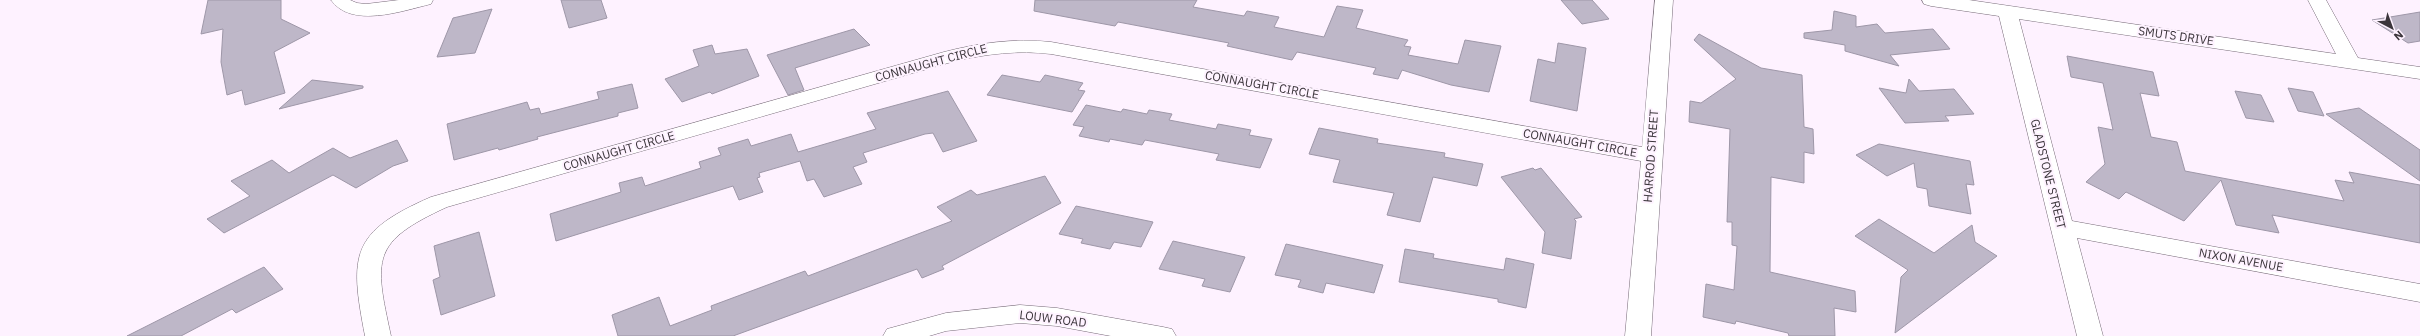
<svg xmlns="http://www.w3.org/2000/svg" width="2420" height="336" viewBox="0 0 2420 336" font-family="'IBM Plex Sans',sans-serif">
  <rect width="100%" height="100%" fill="#fef2ff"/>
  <path fill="#beb7c8" stroke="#9e97a8" d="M208,0H281V19L310,33L274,52L285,93L245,105L242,90L227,95L221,62L223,29L201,34Z
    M561,0H601L607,18L569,28Z
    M1035,0H1197L1193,7L1244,16L1247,11L1279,17L1274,27L1324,37L1337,6L1363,10L1356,28L1408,40L1404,46L1411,47L1408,55L1458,64L1465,40L1501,46L1489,92L1451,85L1402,70L1398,79L1373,74L1376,68L1297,52L1292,60L1227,46L1229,43L1118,22L1115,26L1034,11Z
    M1561,0H1592L1609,19L1582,24Z
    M492,9L475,53L437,57L453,18Z
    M1834,11L1856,16V27L1877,24L1885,33L1933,29L1950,49L1890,55L1899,66L1845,51V45L1804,38V33L1832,30Z
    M2420,12V41L2408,43L2372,20Z
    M854,29L870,45L795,68L804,90L788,95L767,55Z
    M1699,34L1761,68L1802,75L1804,127L1813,129L1814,154L1804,152V183L1771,177L1770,272L1855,291L1856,312L1834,308L1835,336H1789L1788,333L1736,321L1735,324L1703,317L1706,284L1734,290L1737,246L1732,245V222H1727L1730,129L1689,122L1690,101L1701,103L1736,79L1694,40Z
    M1558,43L1586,48L1577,111L1530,101L1538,59L1555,63Z
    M712,45L715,54L747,49L759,76L712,94L710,92L682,102L665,79L699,66L693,50Z
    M2067,56L2153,72L2159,96L2140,93L2151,137L2177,142L2185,171L2344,201L2335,180L2354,183L2349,172L2420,185V243L2272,215L2279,233L2236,225L2221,180L2184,221L2126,192L2119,199L2086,182L2105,164L2098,127L2113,130L2103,83L2071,77Z
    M1002,75L1040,82L1045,75L1083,83L1078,90L1085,91L1072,112L987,95Z
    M1909,79L1919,91L1954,89L1974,114L1945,116L1949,121L1905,123L1879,88L1906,93Z
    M312,80L363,86V88L279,109Z
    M632,84L638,108L618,113V116L537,137L538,139L499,150L498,148L454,160L447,124L527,102L530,110L539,108L541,114L599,99L597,92Z
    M2288,88L2313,92L2324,116L2298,111Z
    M948,91L977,141L943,152L933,133L925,134L863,153L867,162L853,167L862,184L824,197L814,179L807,181L800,161L759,173L760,177L757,178L763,192L739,200L733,186L556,241L550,214L621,192L619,183L642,177L645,186L701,168L699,162L721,155L718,148L748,139L751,146L791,134L798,152L876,129L867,113Z
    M2235,91L2261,95L2274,122L2246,118Z
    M1086,105L1121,112L1123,109L1147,114L1149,110L1172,114L1169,120L1216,129L1218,124L1251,130L1249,135L1272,139L1260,168L1216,160L1219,154L1145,140L1142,145L1110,139L1109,142L1079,136L1084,127L1073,125Z
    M2359,108L2420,150V181L2326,114Z
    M1319,128L1378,139L1377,143L1445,153L1444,157L1483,164L1477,186L1433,177L1420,222L1387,215L1394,193L1333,182L1340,160L1309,154Z
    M397,140L408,161L393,166L356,188L333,175L224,233L207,219L250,196L231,181L272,160L289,173L333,148L350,158Z
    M1879,144L1970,161L1974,185L1966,184L1971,214L1929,206L1927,189L1917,187L1914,163L1887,176L1856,155Z
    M1533,168L1535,170L1541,168L1582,217L1574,219L1576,221L1571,259L1542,253L1545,232L1501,177Z
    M1045,176L1061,203L942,266L944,269L922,278L917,269L733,336H618L612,315L659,297L670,326L712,310L711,306L805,271L808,276L952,221L937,207L971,190L977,195Z
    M1076,206L1105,212L1153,222L1141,247L1114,242L1110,249L1081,243L1083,239L1059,234Z
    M1879,219L1934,253L1972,225L1975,242L1997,256L1895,333L1901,277L1908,270L1855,236Z
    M479,232L495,296L441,315L433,280L440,277L434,246Z
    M1173,241L1245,257L1230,292L1202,286L1205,279L1159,269Z
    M1286,244L1383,265L1374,293L1326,283L1323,293L1298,287L1301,280L1275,275Z
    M1405,249L1434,254L1433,258L1504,270L1506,258L1534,264L1526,308L1498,302V299L1399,282Z
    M264,267L283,289L236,313L232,309L181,336H127Z"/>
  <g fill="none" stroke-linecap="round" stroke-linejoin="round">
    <g stroke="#766a77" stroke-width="1">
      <path id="minor" d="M331,0H350L357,3L366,4L399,0H433L431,4C402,11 351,29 331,0Z
        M1655,0H1673L1651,336H1625L1641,161L1051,54C1018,50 987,54 955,61L447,207C371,242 374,258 391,336H365C349,254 351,232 431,197L944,52C979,43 1014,38 1051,42L1642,147Z
        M1922,0H1969L2336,54L2308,0H2326L2358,58L2420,67V79L2019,19L2072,221L2420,284V302L2077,238L2103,336H2077L1999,16L1931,6L1924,4Z
        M1020,305L1057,308L1163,327L1172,329L1176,336H1111L1057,326L1020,323L946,331L929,336H883L887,329L946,313Z"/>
    </g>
    <use href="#minor" fill="#fff" fill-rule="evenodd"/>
  </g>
  <g text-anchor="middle" stroke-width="4" stroke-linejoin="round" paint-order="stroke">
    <g font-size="12" fill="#3b353b" stroke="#fef2ff">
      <text transform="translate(2176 36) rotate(8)" y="4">SMUTS DRIVE</text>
      <text transform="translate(931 63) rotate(-15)" y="4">CONNAUGHT CIRCLE</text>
      <text transform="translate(1262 85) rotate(10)" y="4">CONNAUGHT CIRCLE</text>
      <text transform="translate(1580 143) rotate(10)" y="4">CONNAUGHT CIRCLE</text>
      <text transform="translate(619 151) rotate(-16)" y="4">CONNAUGHT CIRCLE</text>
      <text transform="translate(1651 156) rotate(-86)" y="4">HARROD STREET</text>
      <text transform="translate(2048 174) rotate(76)" y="4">GLADSTONE STREET</text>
      <text transform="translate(2241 260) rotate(10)" y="4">NIXON AVENUE</text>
      <text transform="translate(1053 319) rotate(7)" y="4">LOUW ROAD</text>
    </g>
  </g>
  <g transform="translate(2392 28) rotate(139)" stroke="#fef2ff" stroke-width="3" paint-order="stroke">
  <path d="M0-3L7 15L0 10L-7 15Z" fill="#3b353b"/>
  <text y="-6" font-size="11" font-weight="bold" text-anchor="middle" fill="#3b353b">N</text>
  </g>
</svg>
